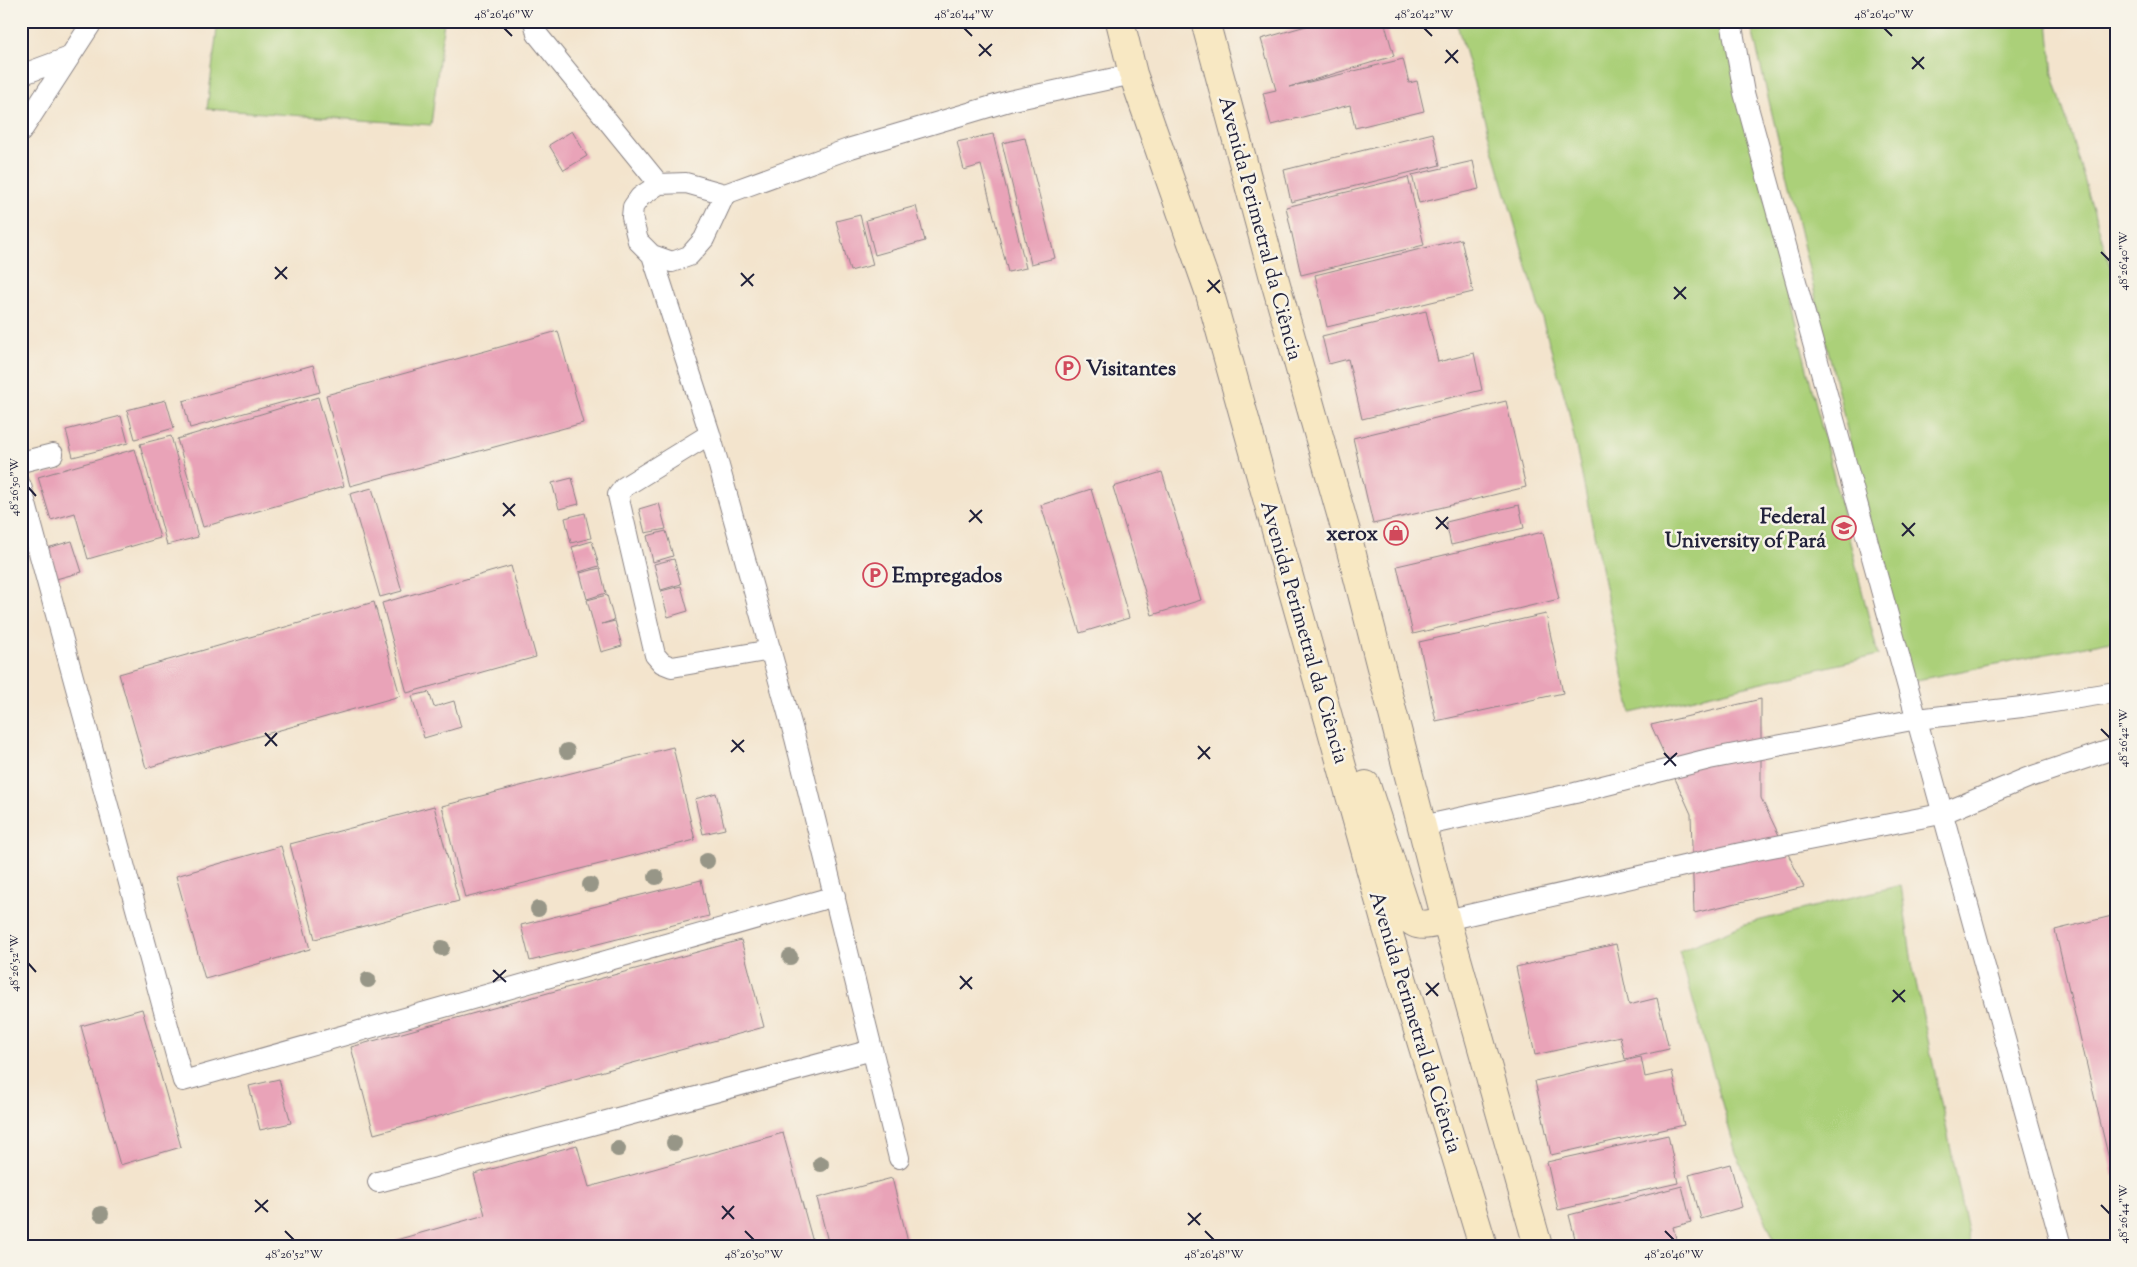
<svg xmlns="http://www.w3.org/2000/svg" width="2137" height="1267" viewBox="0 0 2137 1267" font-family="'Sorts Mill Goudy',serif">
  <rect width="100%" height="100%" fill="#f7f3e8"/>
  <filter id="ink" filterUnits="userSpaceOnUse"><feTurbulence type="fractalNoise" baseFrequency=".02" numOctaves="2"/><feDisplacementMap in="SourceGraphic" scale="10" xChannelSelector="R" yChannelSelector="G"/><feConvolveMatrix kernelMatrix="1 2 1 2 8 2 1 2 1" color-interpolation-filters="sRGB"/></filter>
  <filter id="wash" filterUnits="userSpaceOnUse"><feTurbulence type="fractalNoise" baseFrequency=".0096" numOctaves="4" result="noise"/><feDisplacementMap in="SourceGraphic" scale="20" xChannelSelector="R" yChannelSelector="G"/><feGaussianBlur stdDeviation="1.12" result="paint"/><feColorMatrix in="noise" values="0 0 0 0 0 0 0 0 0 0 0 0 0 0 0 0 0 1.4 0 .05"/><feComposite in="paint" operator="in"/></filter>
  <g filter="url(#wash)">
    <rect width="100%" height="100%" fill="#f3e4cd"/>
    <path fill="#abd079" stroke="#66795a" d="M218,21H444L431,125L207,109Z
      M1456,21H1721L1878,655L1631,713L1568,408Z
      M1750,21H2048L2053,75L2116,286V640L1907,682Z
      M1901,885L1912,963L1971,1246H1777L1736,1153L1679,951L1745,924Z"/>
    <g id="blocks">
      <path fill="#e9a3b8" d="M1323,21H1384L1394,56L1289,87L1403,59L1409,83L1417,81L1424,111L1355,128L1350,105L1271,125L1263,93L1276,90L1261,39Z
        M572,131L587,156L564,170L549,145Z
        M1433,133L1440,165L1291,202L1284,170Z
        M993,134L1026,268L1008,272L981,165L964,170L957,142Z
        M1025,138L1055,258L1031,264L1002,143Z
        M1473,161L1479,189L1419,203L1412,175Z
        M1408,177L1424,245L1301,275L1286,207Z
        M916,206L925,241L875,255L866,220Z
        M860,215L873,265L850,271L836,221Z
        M1461,239L1473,292L1327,327L1315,275Z
        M1426,311L1438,362L1474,353L1482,390L1362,419L1348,359L1329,364L1322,336Z
        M558,331L583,423L350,486L326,395Z
        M313,365L320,392L190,428L183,401Z
        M318,397L344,486L203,527L177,439Z
        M166,400L174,428L135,439L127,410Z
        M1506,401L1526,487L1373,524L1353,438Z
        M121,416L128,443L73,457L66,430Z
        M171,436L198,537L167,545L140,444Z
        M135,449L160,538L88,559L75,513L51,520L38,477Z
        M1162,472L1201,600L1152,615L1113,487Z
        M572,478L579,504L559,509L552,483Z
        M372,488L402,591L380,597L350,494Z
        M1091,489L1129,618L1080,633L1041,505Z
        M659,503L666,529L645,533L639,509Z
        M1519,505L1524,528L1451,545L1446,522Z
        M585,513L591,538L571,543L565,518Z
        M666,531L673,556L653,562L647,536Z
        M1543,532L1559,599L1413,634L1397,566Z
        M72,541L82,572L56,579L47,548Z
        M592,541L599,566L579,572L572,547Z
        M674,559L681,584L661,590L654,564Z
        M511,566L536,657L407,693L382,603Z
        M600,568L606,593L587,599L580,573Z
        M681,586L688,611L668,617L661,591Z
        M607,595L614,620L602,624L615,621L622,646L601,652L587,600Z
        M374,602L400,696L146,768L119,674Z
        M1546,614L1563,693L1436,721L1419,642Z
        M429,692L434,707L454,701L461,727L424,738L412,696Z
        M1761,699V798L1804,887L1694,913L1691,814L1651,725Z
        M673,747L695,840L465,898L442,806Z
        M716,793L725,829L703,834L695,799Z
        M434,806L459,901L315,939L290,844Z
        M281,846L310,949L205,979L176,876Z
        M701,880L709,916L530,961L521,925Z
        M2116,915V1175L2113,1176L2055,930Z
        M741,940L764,1027L374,1134L351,1047Z
        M1616,944L1629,1005L1657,998L1669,1049L1625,1059L1620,1036L1535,1055L1516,967Z
        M142,1009L181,1147L120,1165L81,1026Z
        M1641,1057L1645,1077L1672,1071L1684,1125L1551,1155L1535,1081Z
        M279,1079L291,1123L260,1130L249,1086Z
        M783,1133L814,1246H397L396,1240L485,1215L474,1174L577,1145L589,1187Z
        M1668,1135L1678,1183L1558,1210L1547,1162Z
        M1730,1164L1742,1207L1701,1219L1689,1175Z
        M892,1178L909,1246H829L817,1198Z
        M1682,1186L1691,1222L1673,1227L1678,1246H1577L1569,1215Z"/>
    </g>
  </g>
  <g filter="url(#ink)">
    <use href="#blocks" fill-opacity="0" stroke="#8a8384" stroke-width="1"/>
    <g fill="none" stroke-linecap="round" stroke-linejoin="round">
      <g stroke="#8a8384" stroke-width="22">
        <path id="service" d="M534,21L537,34L659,184
          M1731,21L1744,93L2062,1246
          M21,75L67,58
          M21,132L93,21
          M725,194L704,239L689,256L672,262L652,255L638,241L632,217L633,207L640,197L659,184L686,183L725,194L851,148L1009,101L1133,74
          M652,255L710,434L795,738L899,1158
          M710,434L624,487L618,495L655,655L662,663L672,667L771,650
          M21,462L53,454
          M21,486L183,1081L835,896
          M1422,826L1575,793L1709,759L1917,719L2022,707L2116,692
          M1446,920L1741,853L1941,814L2027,778L2116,748
          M378,1182L872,1050"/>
      </g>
      <g stroke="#8a8384" stroke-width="30">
        <path id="secondary" d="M1120,21L1133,74L1210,294L1387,928L1483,1246
          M1205,21L1273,274L1347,535L1446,920L1538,1246
          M1366,785L1409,918C1418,930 1434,923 1446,920"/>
      </g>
      <use href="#service" stroke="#fff" stroke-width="20"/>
      <use href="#secondary" stroke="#f8e8c3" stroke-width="28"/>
    </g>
    <g fill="#979687">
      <circle cx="567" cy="751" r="8"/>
      <circle cx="707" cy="861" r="8"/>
      <circle cx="656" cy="877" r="8"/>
      <circle cx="590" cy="885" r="8"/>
      <circle cx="538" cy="909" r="8"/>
      <circle cx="442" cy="948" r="8"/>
      <circle cx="790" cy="957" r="8"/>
      <circle cx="368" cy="980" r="8"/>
      <circle cx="674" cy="1143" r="8"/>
      <circle cx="618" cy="1149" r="8"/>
      <circle cx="821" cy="1164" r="8"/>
      <circle cx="101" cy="1214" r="8"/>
    </g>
  </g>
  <path fill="none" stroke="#22223b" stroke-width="2" d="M504,28L512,36M964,28L972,36M1424,28L1432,36M1884,28L1892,36M979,44L991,56M1446,50L1458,63M979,56L992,44M1912,57L1924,69M1445,63L1458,50M1912,69L1924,57M2101,252L2110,261M275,267L287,279M741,273L753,286M275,279L287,267M1208,280L1220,293M741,286L754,274M1674,287L1686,299M1207,292L1220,280M1674,299L1686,287M28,487L36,496M503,503L515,516M970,510L982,523M503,516L515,504M1436,517L1448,529M969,522L982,510M1902,523L1914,536M1436,529L1448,517M1902,536L1915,523M2101,729L2110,738M265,733L277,746M732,740L744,752M265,746L277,733M1198,746L1210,759M731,752L744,740M1664,753L1676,766M1198,759L1210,747M1664,765L1677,753M28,963L36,972M493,970L506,982M960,976L972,989M493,982L506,970M1426,983L1438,996M960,989L972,977M1893,990L1905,1002M1426,995L1439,983M1892,1002L1905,990M255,1200L268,1212M2101,1205L2110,1214M722,1206L734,1219M255,1212L268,1200M1188,1213L1200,1225M722,1219L734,1206M1188,1225L1201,1213M285,1231L294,1240M745,1231L754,1240M1205,1231L1214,1240M1665,1231L1674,1240"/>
  <defs>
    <g id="parking-ring" transform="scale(1.25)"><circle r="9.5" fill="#f7f3e8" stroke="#d1495b" stroke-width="1.5"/><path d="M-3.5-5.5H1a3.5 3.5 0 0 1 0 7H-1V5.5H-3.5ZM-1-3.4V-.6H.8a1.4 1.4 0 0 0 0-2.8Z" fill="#d1495b"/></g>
    <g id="university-ring" transform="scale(1.25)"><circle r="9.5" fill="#f7f3e8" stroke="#d1495b" stroke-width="1.5"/><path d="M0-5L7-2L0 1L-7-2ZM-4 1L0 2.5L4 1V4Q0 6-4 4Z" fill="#d1495b"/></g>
    <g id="shop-ring" transform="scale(1.25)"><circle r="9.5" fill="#f7f3e8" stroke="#d1495b" stroke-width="1.5"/><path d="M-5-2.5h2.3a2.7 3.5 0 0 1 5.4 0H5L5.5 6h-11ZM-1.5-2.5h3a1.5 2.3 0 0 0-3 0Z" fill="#d1495b"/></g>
  </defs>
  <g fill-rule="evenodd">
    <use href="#parking-ring" x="1068" y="368"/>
    <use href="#university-ring" x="1844" y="528"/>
    <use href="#shop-ring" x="1396" y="533"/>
    <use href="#parking-ring" x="875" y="575"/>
  </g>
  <g text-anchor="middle" stroke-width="5" stroke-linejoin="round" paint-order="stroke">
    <g font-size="21" fill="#22223b" stroke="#f7f3e8">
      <text transform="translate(1261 228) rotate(75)" y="7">Avenida Perimetral da Ciência</text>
      <text transform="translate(1305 632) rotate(74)" y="7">Avenida Perimetral da Ciência</text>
      <text transform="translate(1416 1022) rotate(73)" y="7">Avenida Perimetral da Ciência</text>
    </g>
    <g font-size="21" font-weight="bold" fill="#22223b" stroke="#f7f3e8" text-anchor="start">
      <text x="1086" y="375">Visitantes</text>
      <text x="1826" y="523" text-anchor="end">Federal<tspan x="1826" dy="24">University of Pará</tspan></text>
      <text x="1378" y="540" text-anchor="end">xerox</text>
      <text x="892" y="582">Empregados</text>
    </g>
  </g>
  <rect width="2137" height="1267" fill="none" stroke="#f7f3e8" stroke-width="55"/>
  <rect x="28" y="28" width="2082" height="1212" fill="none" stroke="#22223b" stroke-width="2"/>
  <g font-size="12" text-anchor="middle" fill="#22223b">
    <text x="504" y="18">48°26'46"W</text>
    <text x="964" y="18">48°26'44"W</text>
    <text x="1424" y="18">48°26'42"W</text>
    <text x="1884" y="18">48°26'40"W</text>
    <text transform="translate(2123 261) rotate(-90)" y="4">48°26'40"W</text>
    <text transform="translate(14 487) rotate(-90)" y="4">48°26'50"W</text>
    <text transform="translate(2123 738) rotate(-90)" y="4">48°26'42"W</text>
    <text transform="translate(14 963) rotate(-90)" y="4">48°26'52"W</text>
    <text transform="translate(2123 1214) rotate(-90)" y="4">48°26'44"W</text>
    <text x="294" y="1258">48°26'52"W</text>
    <text x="754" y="1258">48°26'50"W</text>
    <text x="1214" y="1258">48°26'48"W</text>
    <text x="1674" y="1258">48°26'46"W</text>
  </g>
</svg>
